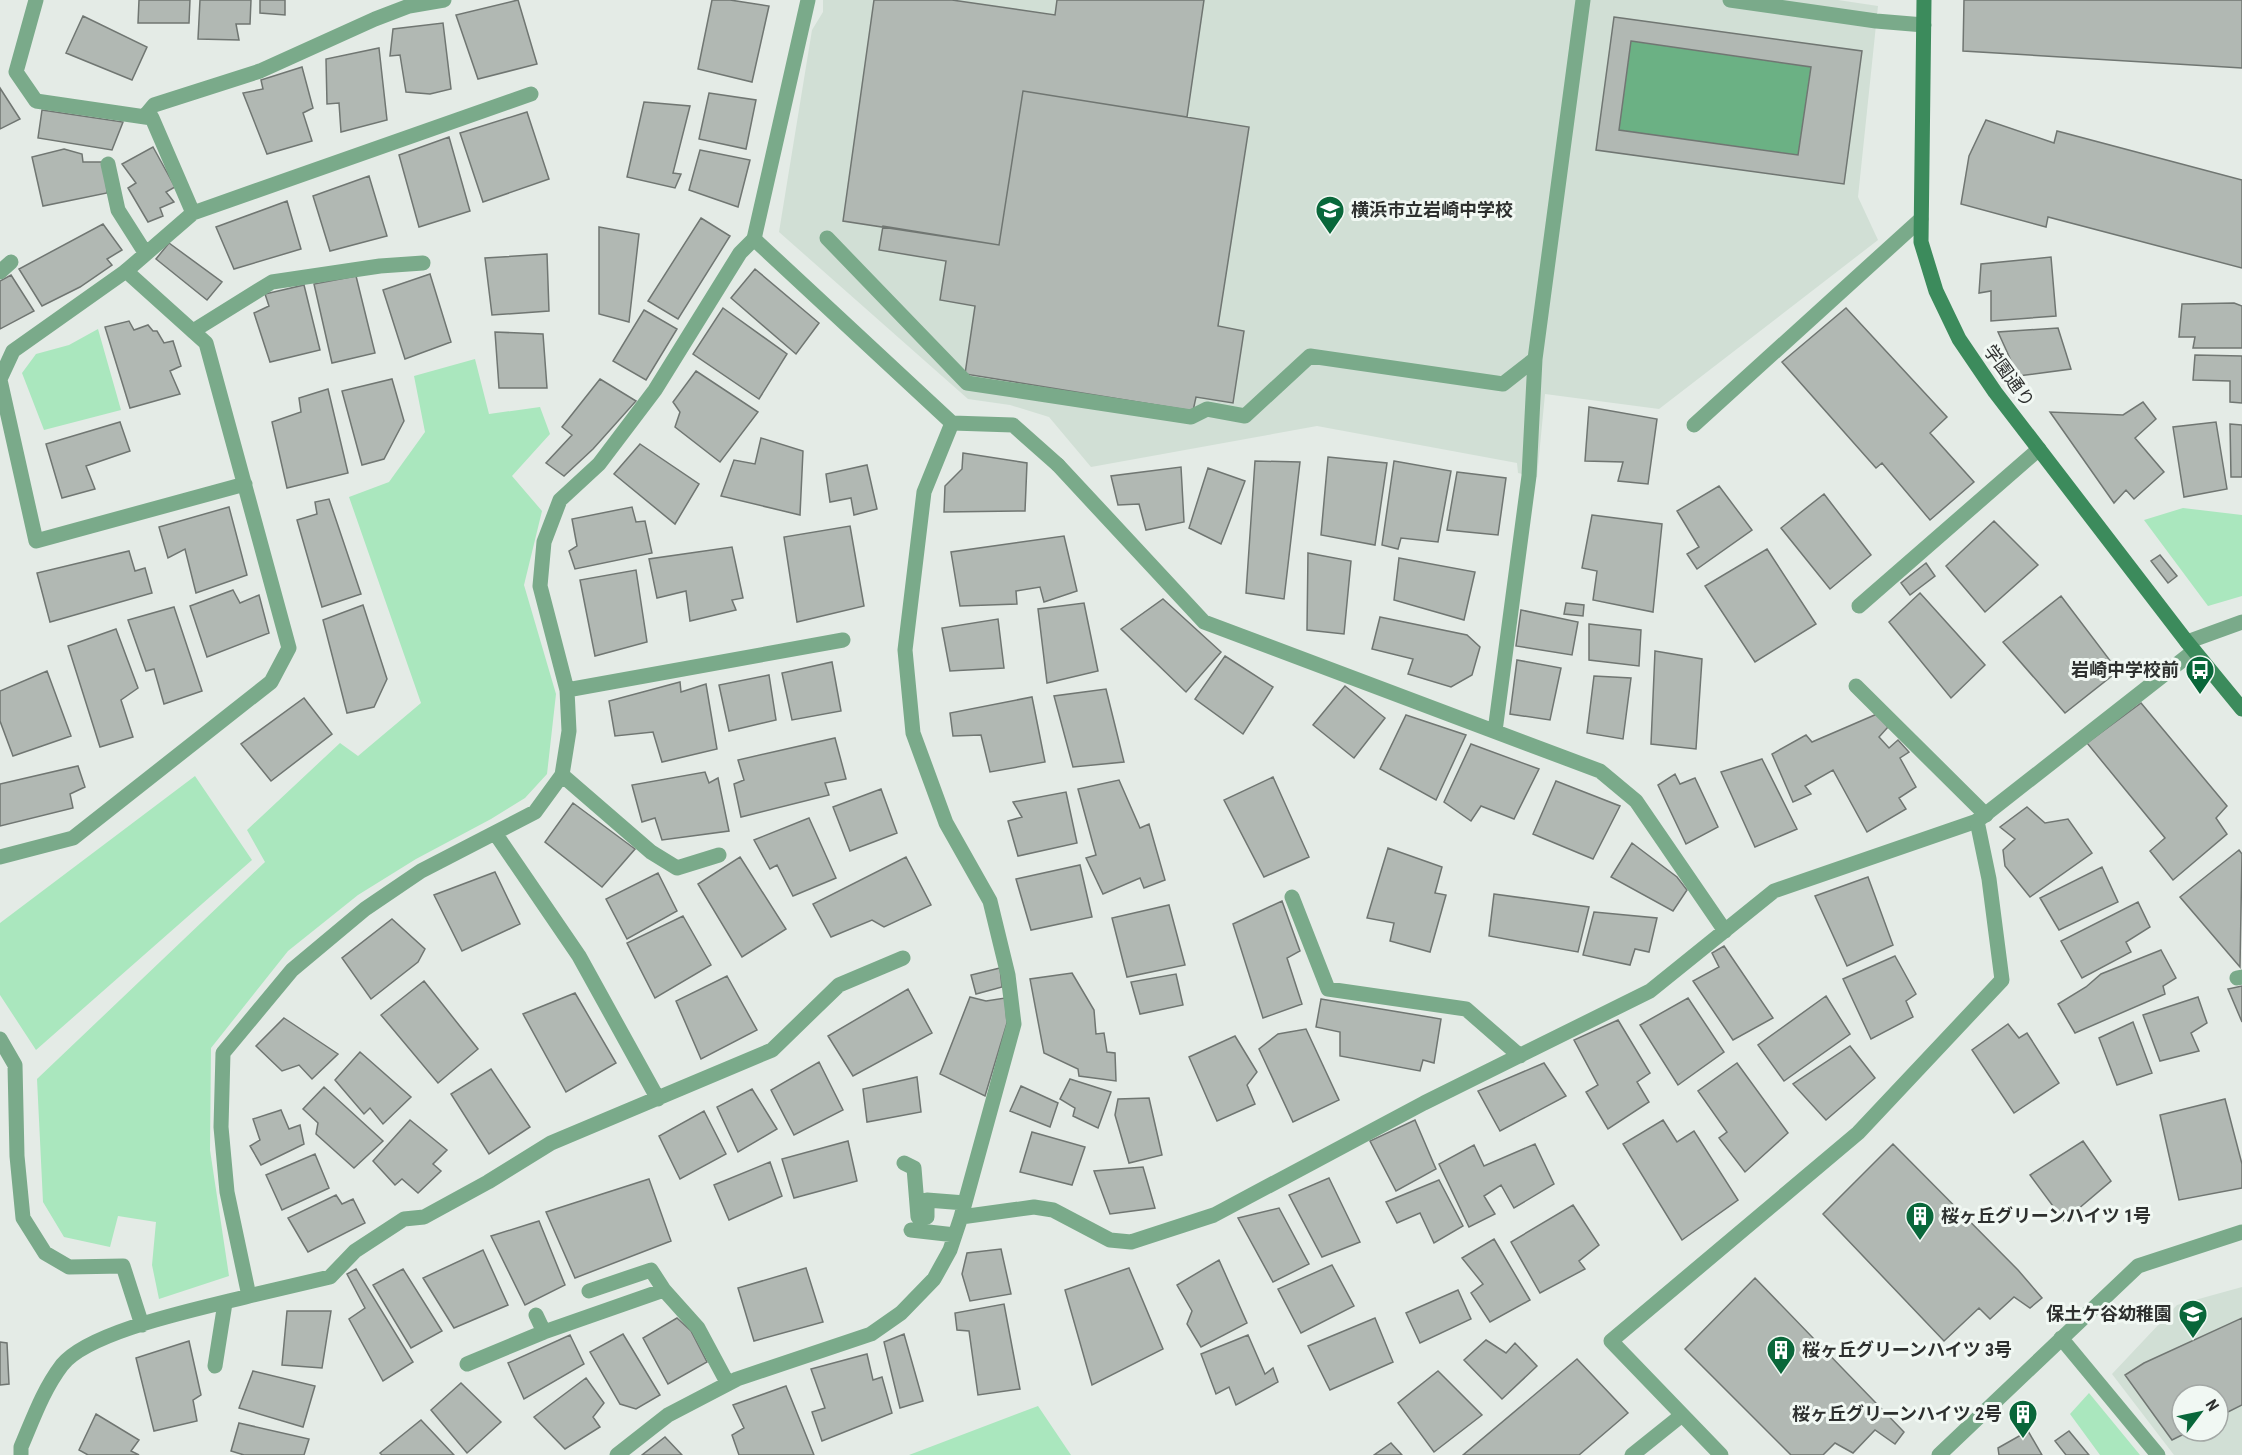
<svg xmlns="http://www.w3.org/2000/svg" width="2242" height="1455" viewBox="0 0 2242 1455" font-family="'Roboto Condensed','Noto Sans JP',sans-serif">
  <rect width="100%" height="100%" fill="#e4ebe6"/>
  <path fill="#d1dfd5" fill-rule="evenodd" d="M823,0H1838L1878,6L1858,197L1878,240L1659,409L1545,394L1537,477L1518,473L1517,463L1317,426L1091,467L1049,417L1010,405L968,399L779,232L812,30L823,12Z
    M2242,1287V1455H2174L2112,1374L2177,1305ZM2182,1395H2218V1431H2182Z"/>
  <path fill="#aae7be" d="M98,329L121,410L44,430L22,373L36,354L69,345Z
    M475,359L489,414L540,407L550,434L512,476L542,511L524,585L556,694L547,774L525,798L491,819L416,859L358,895L288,951L211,1048L210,1150L229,1276L159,1299L152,1265L156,1222L118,1216L110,1247L64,1237L43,1202L37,1079L265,862L247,830L340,743L358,756L421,703L349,497L389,482L425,432L414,376Z
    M2183,508L2242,515V596L2208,606L2144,520Z
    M195,776L252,860L36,1050L0,995V923Z
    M2089,1393L2140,1455H2100L2070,1414Z
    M1038,1406L1071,1455H909Z"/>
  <path fill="#6bb184" d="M1631,41L1811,67L1798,155L1619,130Z"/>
  <path fill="#b1b8b3" stroke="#707672" stroke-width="1.5" fill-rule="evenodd" d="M139,0H190L189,23H138Z
    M200,0H251L250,24H236L239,40L198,39Z
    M260,0H285V15L260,13Z
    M518,0L537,64L478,79L456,15Z
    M712,0H730L769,6L752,82L698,69Z
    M874,0H952L1055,15L1057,0H1204L1187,117L1023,91L999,245L843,221Z
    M1964,0H2242V68L1963,51Z
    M83,16L147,47L132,80L66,53Z
    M1614,17L1862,51L1844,184L1596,150ZM1631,41L1811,67L1798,155L1619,130Z
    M443,23L451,89L430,94L406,92L400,55L390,56L393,29Z
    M379,48L387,120L341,132L339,103L327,104L326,59Z
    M302,67L313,108L303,113L312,141L267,154L243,93L263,89L261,80Z
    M0,88L20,119L0,129Z
    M1023,91L1249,127L1218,326L1244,331L1233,403L1196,397L1193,411L965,374L975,306L940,300L946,261L879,250L883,226L999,245Z
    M709,93L756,100L746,149L699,139Z
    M644,102L690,106L673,173L681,174L675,188L627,177Z
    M42,110L123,122L112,150L38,138Z
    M527,112L549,179L483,202L460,133Z
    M1986,120L2054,143L2057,131L2242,180V268L2048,217L2046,227L1961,204L1969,156Z
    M449,137L470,211L419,227L399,155Z
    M153,147L175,187L166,192L174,202L160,208L163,216L148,222L128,188L136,183L122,164Z
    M64,149L82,154L83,162H105L107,193L43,206L32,157Z
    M700,150L750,160L738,207L689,190Z
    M369,176L387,236L330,251L313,196Z
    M287,201L301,249L234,269L216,227Z
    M701,218L730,236L678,319L648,301Z
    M103,224L122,250L107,259L112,265L80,287L42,306L19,269Z
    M599,227L639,234L629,322L599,314Z
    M169,243L222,282L207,300L156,259Z
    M547,254L549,311L492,315L485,258Z
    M2051,257L2056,316L1991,321V291L1979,293L1981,264Z
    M755,269L819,323L796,354L731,298Z
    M430,274L451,342L405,359L383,290Z
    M11,275L34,311L0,329V281Z
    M356,276L375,353L332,363L314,284Z
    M304,285L320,350L270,362L254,313L269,306L265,294Z
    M2234,303L2242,306V348H2193L2195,337H2179L2182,304Z
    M723,308L787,354L759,399L693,354Z
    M1846,308L1947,417L1930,433L1974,482L1930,520L1882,463L1876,468L1782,362Z
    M644,310L677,329L646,380L613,361Z
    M129,321L134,330L148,325L153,331H157L164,343L173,341L181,366L170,371L180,394L130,408L105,327Z
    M2058,328L2071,369L2018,376L1998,332Z
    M495,332L543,334L547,388H499Z
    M2195,355L2242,356V403L2230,402V381L2193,380Z
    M696,371L758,412L720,462L675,427L680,412L673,402Z
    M392,379L404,421L384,459L362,465L342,391Z
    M600,379L636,401L593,449L564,476L546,463L572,435L562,427Z
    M328,389L348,473L287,488L272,422L301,412L299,398Z
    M2143,402L2156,419L2135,438L2164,472L2134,499L2126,490L2114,503L2050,412L2123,415Z
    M1589,407L1657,419L1648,484L1618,481L1623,462L1585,461Z
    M120,422L130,451L86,466L95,489L62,498L46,444Z
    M2216,422L2227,489L2184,497L2173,427Z
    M2230,424L2242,425V477H2231Z
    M761,438L803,451L800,515L721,496L734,460L755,464Z
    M640,444L699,484L675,524L614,474Z
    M963,453L1027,463L1025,511L944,512L945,486L962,469Z
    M1328,457L1387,463L1375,545L1321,535Z
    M1255,461L1300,462L1284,599L1246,593Z
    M1394,461L1451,471L1438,542L1401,538L1398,549L1382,545Z
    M867,465L877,509L854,515L851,498L830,502L826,474Z
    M1181,467L1184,522L1146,530L1139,504L1118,505L1111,476Z
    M1208,468L1245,481L1221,544L1189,528Z
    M1457,472L1506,478L1498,535L1447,530Z
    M1719,486L1752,530L1697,569L1687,554L1699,547L1677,511Z
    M1824,494L1871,555L1830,589L1781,528Z
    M329,499L361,594L322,607L297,520L317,514L315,502Z
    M229,507L247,575L196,593L185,549L168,558L159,527Z
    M632,507L636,522L645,521L652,553L575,569L569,551L577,546L572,519Z
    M1592,515L1662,524L1653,612L1593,600L1597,571L1582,568Z
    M1994,521L2038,565L1985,612L1946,566Z
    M850,526L864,606L797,622L784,537Z
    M1064,536L1077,591L1044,602L1040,587L1016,591L1017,604L960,606L951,552Z
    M732,547L743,598L732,600L736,610L690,621L686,591L657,598L649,559Z
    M1767,549L1816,624L1755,662L1705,586Z
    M129,551L135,571L145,568L152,593L50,622L37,573Z
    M1308,553L1351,561L1344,634L1307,630Z
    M2160,555L2177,576L2168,583L2151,561Z
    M1399,558L1475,572L1464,620L1394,600Z
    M1926,563L1935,576L1910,595L1901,583Z
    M636,570L647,642L595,656L580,580Z
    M233,590L240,603L259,595L269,633L207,657L190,606Z
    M1920,593L1985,665L1951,698L1889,622Z
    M2061,596L2118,671L2065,713L2003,642Z
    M1163,599L1221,652L1186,692L1121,629Z
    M1084,603L1098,671L1047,683L1038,609Z
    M1566,603L1584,605L1583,616L1564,614Z
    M363,605L387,679L374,707L347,713L323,620Z
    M174,607L202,691L164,704L154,669L146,671L128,620Z
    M1521,610L1578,622L1572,655L1516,646Z
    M1380,617L1467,635L1480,647L1472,675L1451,687L1408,674L1413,659L1372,649Z
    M998,619L1004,668L950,671L942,628Z
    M1589,624L1641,630L1639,666L1589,660Z
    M116,629L138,688L121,700L133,737L100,747L68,646Z
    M1655,651L1702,659L1696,749L1651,744Z
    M1225,656L1273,687L1243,734L1195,699Z
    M1517,660L1561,668L1550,720L1510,714Z
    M832,662L841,711L792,720L782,673Z
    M47,671L71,736L13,756L0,721V691Z
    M769,675L776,720L729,731L719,685Z
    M1594,676L1631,678L1623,739L1587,733Z
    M680,682L681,692L706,684L717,749L662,762L653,732L615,736L609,701Z
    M1345,686L1385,718L1354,758L1313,725Z
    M1106,689L1124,762L1073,767L1054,696Z
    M1032,697L1045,762L990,772L981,735L953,736L950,713Z
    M304,698L332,734L271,781L241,744Z
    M2141,703L2227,806L2216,818L2227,834L2173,880L2150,851L2165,838L2087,743Z
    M1877,714L1888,727L1879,737L1889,748L1898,740L1909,752L1900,758L1916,787L1899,798L1906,809L1867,832L1833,770L1805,786L1811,794L1793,802L1772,754L1806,735L1812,742Z
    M1406,715L1466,735L1436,800L1380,769Z
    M835,738L846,779L825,783L829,795L741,817L734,784L744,780L738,760Z
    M1471,744L1539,769L1514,819L1481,806L1471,821L1444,802Z
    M1762,759L1797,829L1755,847L1721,772Z
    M78,766L85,787L70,794L73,808L0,826V784Z
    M705,772L709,783L718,778L729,831L662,840L655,818L642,822L632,785Z
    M1675,774L1680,784L1695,778L1718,827L1686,844L1658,785Z
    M1273,777L1309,857L1264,877L1224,800Z
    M1119,780L1140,828L1149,824L1165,880L1144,888L1140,878L1103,894L1086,858L1096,855L1078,789Z
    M1556,781L1620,806L1593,859L1533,834Z
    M881,789L897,833L850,851L833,807Z
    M1066,792L1077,843L1018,856L1008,821L1022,817L1013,802Z
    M573,803L635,849L602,887L545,842Z
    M2027,807L2045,823L2068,819L2092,853L2030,897L2005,866L2003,850L2015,839L2000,827Z
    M809,818L836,878L793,896L777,865L770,869L754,840Z
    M1632,843L1677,877L1687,890L1673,911L1611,877Z
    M1388,848L1442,867L1435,893L1446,895L1430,952L1390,941L1394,923L1367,918Z
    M2239,850L2242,854L2240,967L2180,897Z
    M740,857L786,929L742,957L698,884Z
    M906,857L931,905L884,927L872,920L831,937L813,904Z
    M1080,865L1092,917L1031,930L1016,879Z
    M2102,867L2118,902L2059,930L2040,898Z
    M495,872L520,924L462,951L434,895Z
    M658,873L677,911L627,939L606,899Z
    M1868,877L1893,945L1847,966L1815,896Z
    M1494,894L1589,907L1578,952L1489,936Z
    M1282,901L1300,951L1287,958L1302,1004L1263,1018L1233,924Z
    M2138,902L2150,927L2126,942L2131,952L2082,978L2061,941Z
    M1169,905L1185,965L1127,977L1112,918Z
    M1594,912L1657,918L1649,952L1635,949L1630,965L1583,955Z
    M683,916L711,965L655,998L627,943Z
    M392,919L425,949L418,962L371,999L342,958Z
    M1724,946L1773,1018L1733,1040L1693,981L1719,967L1712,953Z
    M2161,950L2176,978L2163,986L2165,994L2075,1033L2058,1004L2086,987L2101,974Z
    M1895,956L1916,994L1906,1001L1913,1017L1871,1039L1843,979Z
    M1000,968L1002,987L976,994L971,975Z
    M1072,973L1094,1010L1096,1034L1104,1033L1107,1052L1115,1053L1116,1081L1079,1076L1078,1069L1044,1053L1030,979Z
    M1176,974L1183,1005L1140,1014L1131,982Z
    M727,976L757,1030L701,1059L676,1001Z
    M424,981L478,1049L438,1083L381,1015Z
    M2242,986V1022L2228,989Z
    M908,989L932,1033L853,1076L828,1036Z
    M575,993L616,1063L566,1092L523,1014Z
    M1826,996L1850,1034L1784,1081L1758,1045Z
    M970,997L986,1001L1005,998L1007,1023L985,1096L940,1074Z
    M2198,997L2207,1023L2191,1033L2199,1051L2160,1061L2143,1015Z
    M1688,998L1724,1052L1678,1085L1640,1025Z
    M1321,999L1441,1019L1434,1063L1423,1060L1420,1071L1340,1056V1032L1316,1027Z
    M284,1018L338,1054L312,1079L299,1065L282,1071L256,1046Z
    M1618,1020L1650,1073L1637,1082L1649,1102L1608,1129L1586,1092L1598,1085L1574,1040Z
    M2133,1022L2152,1073L2117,1085L2099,1038Z
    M2008,1024L2019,1038L2027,1033L2059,1083L2014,1113L1972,1050Z
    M1306,1029L1339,1100L1293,1122L1259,1049L1278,1034Z
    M1235,1036L1257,1072L1247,1085L1255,1104L1217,1121L1189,1057Z
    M1850,1046L1875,1078L1826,1120L1793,1084Z
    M360,1052L411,1097L383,1124L370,1108L364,1114L335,1080Z
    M819,1062L843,1110L794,1135L771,1090Z
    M1544,1063L1566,1096L1500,1131L1478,1091Z
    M1737,1063L1788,1133L1745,1172L1719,1138L1727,1132L1698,1091Z
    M491,1069L530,1127L489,1154L451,1094Z
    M917,1077L921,1112L867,1122L863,1089Z
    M1070,1079L1111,1092L1098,1128L1073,1116L1075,1108L1060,1099Z
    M1021,1086L1058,1103L1050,1127L1010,1111Z
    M324,1087L383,1141L354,1168L316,1134L318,1123L303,1109Z
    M752,1089L777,1129L738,1152L717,1107Z
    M1149,1098L1162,1155L1129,1163L1115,1115L1118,1099Z
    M2225,1099L2242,1164V1188L2179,1200L2160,1115Z
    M281,1110L289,1129L300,1125L304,1144L261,1165L250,1146L260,1140L253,1119Z
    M704,1111L726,1154L680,1179L659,1136Z
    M410,1120L447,1150L433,1164L441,1171L418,1193L402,1179L395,1185L373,1161Z
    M1415,1120L1436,1169L1396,1191L1370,1141Z
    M1663,1120L1677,1142L1694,1131L1738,1200L1682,1240L1623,1144Z
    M1032,1132L1085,1147L1072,1185L1020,1172Z
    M848,1141L857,1181L794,1198L782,1159Z
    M2083,1141L2111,1181L2064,1221L2030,1175Z
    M1535,1144L1554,1184L1514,1208L1501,1185L1484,1196L1495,1214L1469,1227L1439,1164L1474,1145L1484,1166Z
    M1893,1144L2018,1270L2042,1298L2030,1308L2014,1297L1990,1319L1979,1308L1944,1341L1823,1214Z
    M315,1154L329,1188L282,1210L266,1175Z
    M770,1162L782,1196L729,1220L714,1185Z
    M1143,1167L1155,1208L1110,1214L1094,1171Z
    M1329,1178L1360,1242L1322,1257L1289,1195Z
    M649,1179L671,1241L575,1278L546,1212Z
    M1439,1180L1463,1226L1434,1243L1420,1213L1397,1223L1386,1202Z
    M336,1195L342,1204L353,1199L365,1223L308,1252L288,1218Z
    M1573,1205L1599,1245L1579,1261L1585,1269L1540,1293L1511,1242Z
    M1279,1208L1309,1264L1273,1282L1238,1218Z
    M539,1221L565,1285L525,1305L491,1236Z
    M1494,1239L1530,1300L1490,1322L1471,1293L1483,1284L1462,1258Z
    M1001,1249L1011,1294L970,1301L962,1274L967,1253Z
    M483,1250L508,1305L454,1328L423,1278Z
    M1219,1260L1247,1323L1201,1347L1187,1324L1192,1311L1177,1285Z
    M1332,1265L1354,1306L1301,1333L1278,1289Z
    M806,1268L823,1322L754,1341L738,1288Z
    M1129,1268L1163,1349L1092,1385L1065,1290Z
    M356,1269L413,1362L383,1381L349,1319L365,1308L347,1274Z
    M403,1269L442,1331L411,1348L373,1285Z
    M1755,1278L1904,1432L1895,1444L1875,1430L1853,1453L1835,1443L1823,1455H1791L1685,1349Z
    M1458,1290L1471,1319L1420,1343L1406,1313Z
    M1004,1304L1020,1389L978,1395L969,1331L957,1330L955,1313Z
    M287,1311H331L322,1368L282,1365Z
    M677,1318L691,1331L707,1362L668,1384L643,1338Z
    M1375,1318L1393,1362L1330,1390L1308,1346Z
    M2242,1318V1405L2218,1417V1395H2182V1431H2190L2172,1440L2125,1375L2144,1363Z
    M623,1334L660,1395L636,1409L620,1404L590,1352Z
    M904,1334L923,1401L900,1408L884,1342Z
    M570,1335L584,1364L524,1399L508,1363Z
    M1248,1335L1265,1374L1273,1368L1278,1382L1236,1405L1229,1387L1216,1394L1201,1354Z
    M1486,1340L1506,1353L1515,1343L1537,1366L1502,1399L1464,1360Z
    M189,1341L201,1395L193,1400L197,1421L154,1431L136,1358Z
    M0,1342L7,1343L9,1384L0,1385Z
    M867,1354L873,1380L882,1377L892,1413L822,1441L812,1412L825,1408L811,1369Z
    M1577,1359L1628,1413L1579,1455H1463Z
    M253,1371L315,1386L303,1427L239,1408Z
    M1438,1371L1482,1415L1434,1452L1398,1403Z
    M586,1378L604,1403L593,1417L600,1427L565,1449L534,1417Z
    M461,1383L501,1422L467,1453L431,1410Z
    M786,1386L814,1455H739L732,1435L744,1428L733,1405Z
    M96,1414L139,1440L131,1451L139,1455H88L79,1450Z
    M421,1420L454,1455H382L380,1453Z
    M239,1423L309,1439L304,1455H244L231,1451Z
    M2028,1431L2042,1455H1999L1998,1448Z
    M2069,1431L2089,1455H2066L2055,1441Z
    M665,1437L682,1455H642Z
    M1391,1443L1402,1455H1374Z"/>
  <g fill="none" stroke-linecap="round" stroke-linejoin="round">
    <path stroke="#7aaa8a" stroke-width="15" d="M36,0L16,72L36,101L152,118L193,213
      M1730,0L1876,21L1924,25
      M144,117L154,105L260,71L375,19L409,6L444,0
      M108,164L118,210L146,254
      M827,238L967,383L1191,417L1207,409L1245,416L1310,356L1503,384L1535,359L1583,0
      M126,271L193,213L531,94
      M0,272L11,262
      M193,331L272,282L380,266L423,263
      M1694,425L1921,219
      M1058,465L1204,622L1600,771L1636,801L1725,931
      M1859,606L2039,449
      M1856,686L1986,815
      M567,690L843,640
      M1495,731L1529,476L1535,359
      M562,775L651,852L677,868L719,855
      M495,833L579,956L658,1099
      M1292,897L1328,989L1466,1009L1520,1056
      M2237,978L2242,977
      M0,1039L15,1065L17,1156L23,1218L45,1253L69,1267L123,1266L142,1325
      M904,1163L914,1168L918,1217H927V1200L965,1203
      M961,1217L1034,1207L1053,1210L1110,1240L1131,1242L1214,1215L1424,1103L1650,991L1774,891L1977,821
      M911,1230L955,1235
      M589,1291L651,1270L664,1290
      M249,1296L330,1277L355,1251L404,1219L424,1217L488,1182L551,1143L772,1050L839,985L903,958
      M536,1315L544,1332
      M467,1364L544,1332L664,1290L698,1328L728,1384
      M215,1366L225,1303
      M21,1455V1447C33,1419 43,1390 62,1365C90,1330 204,1308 249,1296L227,1192L221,1127L223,1053L292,970L365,909L421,871L535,812L562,775L569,731L567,690L540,586L544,542L560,500L599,464L655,390L740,253L754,239
      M617,1455L668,1415L737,1379L871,1334L901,1313L934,1279L950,1250L961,1217L1014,1024L1008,975L990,901L946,823L913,733L905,650L924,492L952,423"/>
    <path stroke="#7aaa8a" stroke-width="15" d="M808,0L754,239L952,423L1013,425L1058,465
      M0,379L13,351L126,271L206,343L289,648L271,682L73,838L0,857
      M0,380L36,541L245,484
      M2187,642L2242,622
      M2061,1338L2158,1455
      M1632,1455L1682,1415
      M1721,1455L1611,1341L1858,1133L2002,980L1989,879L1977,821L2194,651
      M1939,1455L2138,1266L2242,1232"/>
    <path stroke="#3c8b5c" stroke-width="15" d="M1924,0L1921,242L1936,291L1959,339L1995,392L2187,642L2242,709"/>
  </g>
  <defs>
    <g id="school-pin" transform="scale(1.5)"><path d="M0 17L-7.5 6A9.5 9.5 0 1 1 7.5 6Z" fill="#09673a" stroke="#f1f8f3"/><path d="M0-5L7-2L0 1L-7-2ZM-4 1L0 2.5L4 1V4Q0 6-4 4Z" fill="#fff"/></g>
    <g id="bus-pin" transform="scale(1.5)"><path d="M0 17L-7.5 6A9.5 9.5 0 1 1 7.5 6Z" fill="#09673a" stroke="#f1f8f3"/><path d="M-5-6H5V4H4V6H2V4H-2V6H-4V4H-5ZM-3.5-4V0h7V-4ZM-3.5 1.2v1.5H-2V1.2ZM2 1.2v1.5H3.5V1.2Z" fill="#fff"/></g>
    <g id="building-pin" transform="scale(1.5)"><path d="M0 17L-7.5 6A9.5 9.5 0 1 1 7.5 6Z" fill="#09673a" stroke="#f1f8f3"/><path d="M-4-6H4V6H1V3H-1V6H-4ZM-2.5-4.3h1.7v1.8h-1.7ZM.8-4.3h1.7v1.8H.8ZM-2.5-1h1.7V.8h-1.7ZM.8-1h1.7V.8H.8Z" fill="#fff"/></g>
  </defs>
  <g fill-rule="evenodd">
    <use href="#school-pin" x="1330" y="210"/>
    <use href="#bus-pin" x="2200" y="670"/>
    <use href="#building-pin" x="1920" y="1216"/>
    <use href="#school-pin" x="2193" y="1314"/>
    <use href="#building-pin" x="1781" y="1350"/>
    <use href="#building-pin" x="2023" y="1414"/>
  </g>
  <g text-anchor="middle" stroke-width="6" stroke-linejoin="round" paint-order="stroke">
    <g font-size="18" font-weight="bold" fill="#2e302f" stroke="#f1f8f3" text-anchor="start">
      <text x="1351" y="216">横浜市立岩崎中学校</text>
      <text x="2179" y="676" text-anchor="end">岩崎中学校前</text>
      <text x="1941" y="1222">桜ヶ丘グリーンハイツ 1号</text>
      <text x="2172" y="1320" text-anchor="end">保土ケ谷幼稚園</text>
      <text x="1802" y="1356">桜ヶ丘グリーンハイツ 3号</text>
      <text x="2002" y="1420" text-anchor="end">桜ヶ丘グリーンハイツ 2号</text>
    </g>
    <g font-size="18" fill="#2e302f" stroke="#f1f8f3">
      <text transform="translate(2009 376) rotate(54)" y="6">学園通り</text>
    </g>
  </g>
  <g transform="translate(2200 1413) rotate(58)"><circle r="28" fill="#f1f8f3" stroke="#a3a8a5" stroke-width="1.5"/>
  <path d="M0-4.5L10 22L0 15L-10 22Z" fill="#09673a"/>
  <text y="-9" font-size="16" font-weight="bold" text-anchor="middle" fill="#2e302f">N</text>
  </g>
</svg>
